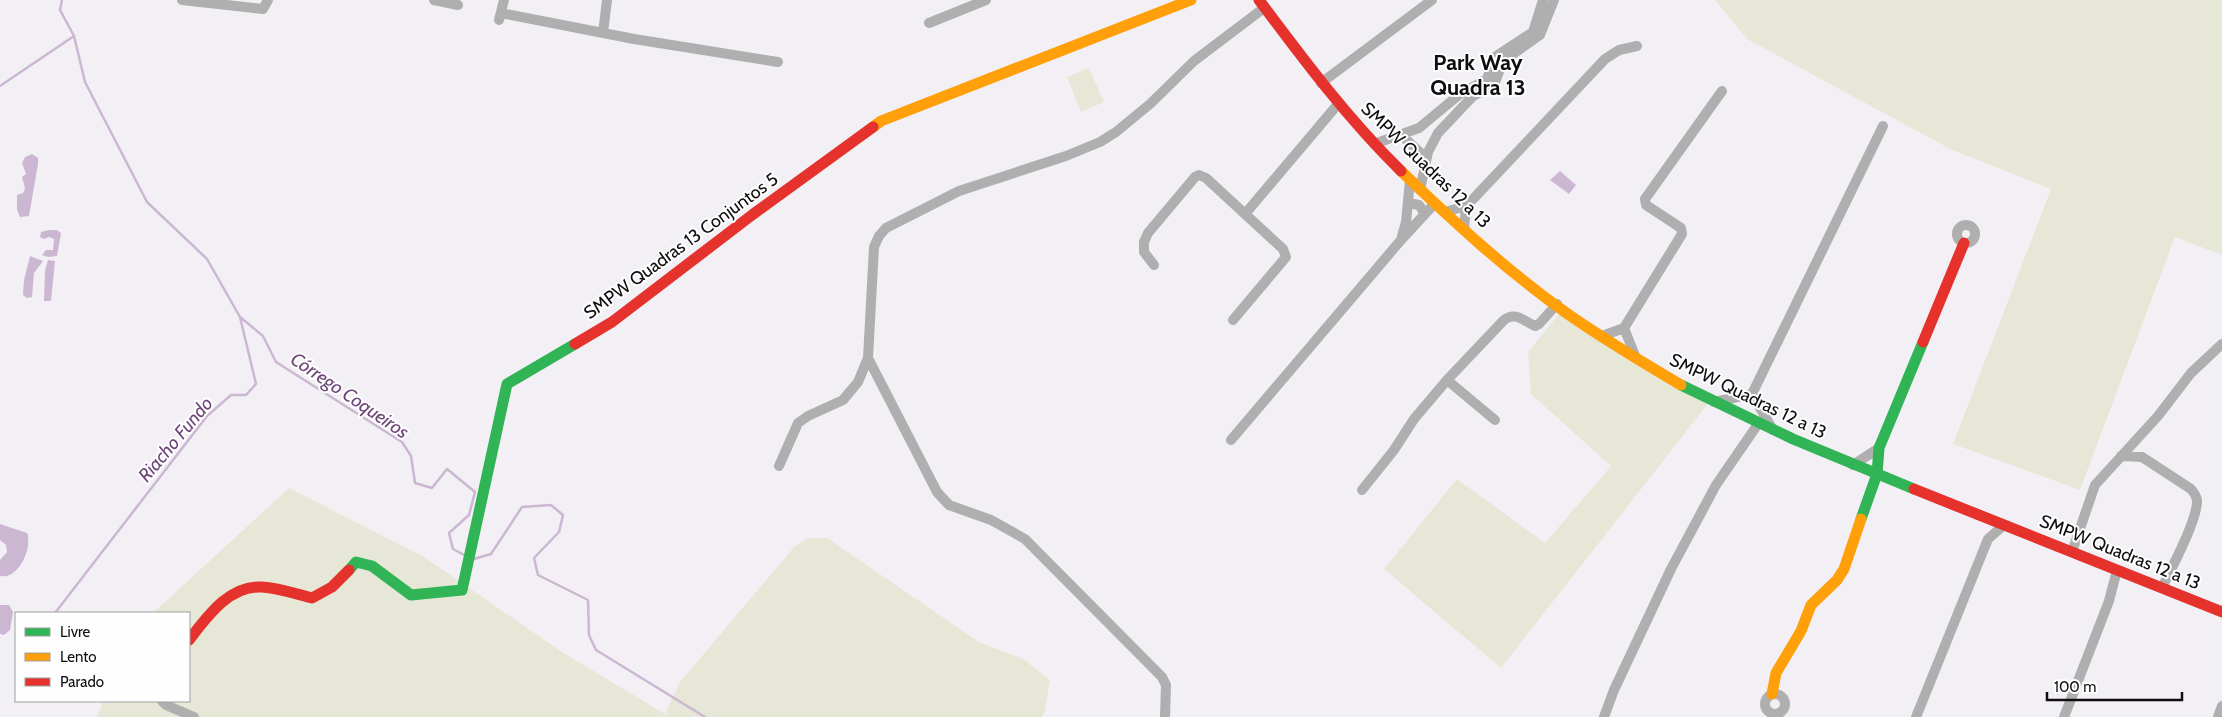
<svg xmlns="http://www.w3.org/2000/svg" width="2222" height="717" viewBox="0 0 2222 717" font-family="Cabin,sans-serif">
  <rect width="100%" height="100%" fill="#f3f0f5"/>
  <path fill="#e7e7d7" d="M1715,0H2222V255L2175,237L2080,490L1953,444L2051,189L1952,150L1747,39Z
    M1089,68L1104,102L1081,112L1067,77Z
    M1563,309L1710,401L1501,668L1384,569L1457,479L1545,543L1611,466L1531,394L1528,352Z
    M289,488L424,557L562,652L665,714L680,682L794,547L808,538H827L979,642L1023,659L1050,680L1044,714L1042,717H97L103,701H189V613H153Z"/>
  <path fill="#ccb7d3" d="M32,154L38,158V164L29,216L20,217L17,210V195L23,193L25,188L22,177L26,174L22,163L25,157Z
    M1560,171L1576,185L1569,194L1550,180Z
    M49,230H57L61,233L57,256L48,257L42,255L46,250H53L54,239L49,237L44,239L40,237L41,232Z
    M30,256L43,261L34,273L32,297L27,298L23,295L24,280Z
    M48,260L55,261L51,301H44L45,271Z
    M0,524L27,533C33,548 18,580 0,576V560L7,552L6,545L0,540Z
    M0,605H9L13,612L10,630L4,635L0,634Z"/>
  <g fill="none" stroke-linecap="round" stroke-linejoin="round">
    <path stroke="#ccb7d3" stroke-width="2.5" d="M0,86L74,36
      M240,317L263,336L276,362L402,442L411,456L415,483L432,488L447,469L475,492L469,515L449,533L453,549L464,555
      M474,559L491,554L522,507L551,505L563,515L559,532L534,558L538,575L588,600L589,635L596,650L705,717
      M55,613L207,416L231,395H246L256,384L240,317L207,259L147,202L85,82L74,36L60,10L62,0"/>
    <path stroke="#afafaf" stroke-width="10" d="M182,0L263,9L268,0
      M434,0L458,5
      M501,13L634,39L778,62
      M499,20L504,0
      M929,23L986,0
      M603,33L607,0
      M1321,83L1432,0
      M1401,135L1426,158
      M1374,144L1419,128L1460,94L1487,79L1495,57L1533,32L1543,0
      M1420,190L1428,152L1438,133L1473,96L1494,85L1503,61L1540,35L1554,0
      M1408,203L1419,205L1425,214
      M1445,212L1466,206L1475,197L1605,59L1619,50L1637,46
      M1957 234a9 9 0 1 1 18 0a9 9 0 1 1-18 0Z
      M1464,229L1466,206
      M1402,236L1406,222L1410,180
      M1154,265L1144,252V242L1148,233L1195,177L1199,175L1206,178L1245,214
      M1233,320L1286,257L1283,249L1245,214L1338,104
      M1624,328L1636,358
      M1602,336L1624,328L1682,234L1681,228L1646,205L1645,199L1722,91
      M1447,380L1495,420
      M1752,394L1883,126
      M1752,394L1773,430
      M1714,402L1752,394
      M1231,440L1401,240L1435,203
      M2121,456L2142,457L2191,489C2194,493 2196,495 2197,500C2198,519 2171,569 2162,588
      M1853,465L1879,448
      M779,466L798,423L808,416L843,400L858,382L868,358
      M1362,490L1394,450L1414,419L1447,380L1504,320C1515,311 1524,321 1535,326L1539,324L1557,304
      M2072,552L2095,485L2158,416L2191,373L2222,344
      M1765 704a10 10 0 1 1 20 0a10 10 0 1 1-20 0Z
      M162,701L166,705L194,717
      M1165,717L1166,685L1162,677L1025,539L991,520L949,505L937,492L868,358L874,247L879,236L886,228L959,191L1066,156L1100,142L1116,132L1150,104L1194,61L1264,8
      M1604,717L1614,690L1671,569L1716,485L1758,424
      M1916,717L1988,539L2004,525
      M2064,717L2109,601L2117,570
      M2218,717L2222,706"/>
    <path stroke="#30b455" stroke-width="11" d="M1681,385L1793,439L1914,489
      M1861,519L1877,474L1879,448L1923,342
      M349,570L356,562L372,566L411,595L462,590L507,384L575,344"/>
    <path stroke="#ff9f0a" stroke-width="11" d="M873,127L881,121L1191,0
      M1401,171C1453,221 1506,270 1565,312C1603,339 1642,362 1681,385
      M1772,694L1776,673L1801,631L1811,605L1837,580L1844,569L1861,519"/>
    <path stroke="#e5322d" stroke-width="11" d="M1259,0C1303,59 1348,119 1401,171
      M1923,342L1964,243
      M575,344L612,322L752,215L873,127
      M1914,489L2222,612
      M189,640C207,617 229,585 262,587C279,588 296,594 312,598L332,587L349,570"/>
  </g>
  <g text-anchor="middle" stroke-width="4" stroke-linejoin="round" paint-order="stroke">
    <g font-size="18" fill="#0f0d0f" stroke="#fefefe">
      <text transform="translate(1426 165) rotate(44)" y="6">SMPW Quadras 12 a 13</text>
      <text transform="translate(681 246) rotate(-36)" y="6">SMPW Quadras 13 Conjuntos 5</text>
      <text transform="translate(1748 396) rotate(26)" y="6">SMPW Quadras 12 a 13</text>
      <text transform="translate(2120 552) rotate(22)" y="6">SMPW Quadras 12 a 13</text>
    </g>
    <g font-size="19" font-style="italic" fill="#6e4578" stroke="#fefefe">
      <text transform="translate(350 395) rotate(34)" y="7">Córrego Coqueiros</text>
      <text transform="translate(175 439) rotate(-50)" y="7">Riacho Fundo</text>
    </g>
    <g font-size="22" font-weight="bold" fill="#0f0d0f" stroke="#fefefe">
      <text x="1478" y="70">Park Way<tspan x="1478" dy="25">Quadra 13</tspan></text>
    </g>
  </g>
  <rect x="15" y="612" width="175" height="90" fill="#fefefe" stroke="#9e9e9e"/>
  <rect x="25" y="628" width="25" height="8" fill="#30b455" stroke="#9e9e9e"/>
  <text x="60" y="637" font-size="15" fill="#0f0d0f">Livre</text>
  <rect x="25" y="653" width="25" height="8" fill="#ff9f0a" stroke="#9e9e9e"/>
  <text x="60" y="662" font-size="15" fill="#0f0d0f">Lento</text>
  <rect x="25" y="678" width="25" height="8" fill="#e5322d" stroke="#9e9e9e"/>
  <text x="60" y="687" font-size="15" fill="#0f0d0f">Parado</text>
  <path d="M2047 692v8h135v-8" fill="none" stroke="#0f0d0f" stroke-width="2.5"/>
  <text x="2054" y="692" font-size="15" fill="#0f0d0f" stroke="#fefefe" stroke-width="4" paint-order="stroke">100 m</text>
</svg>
